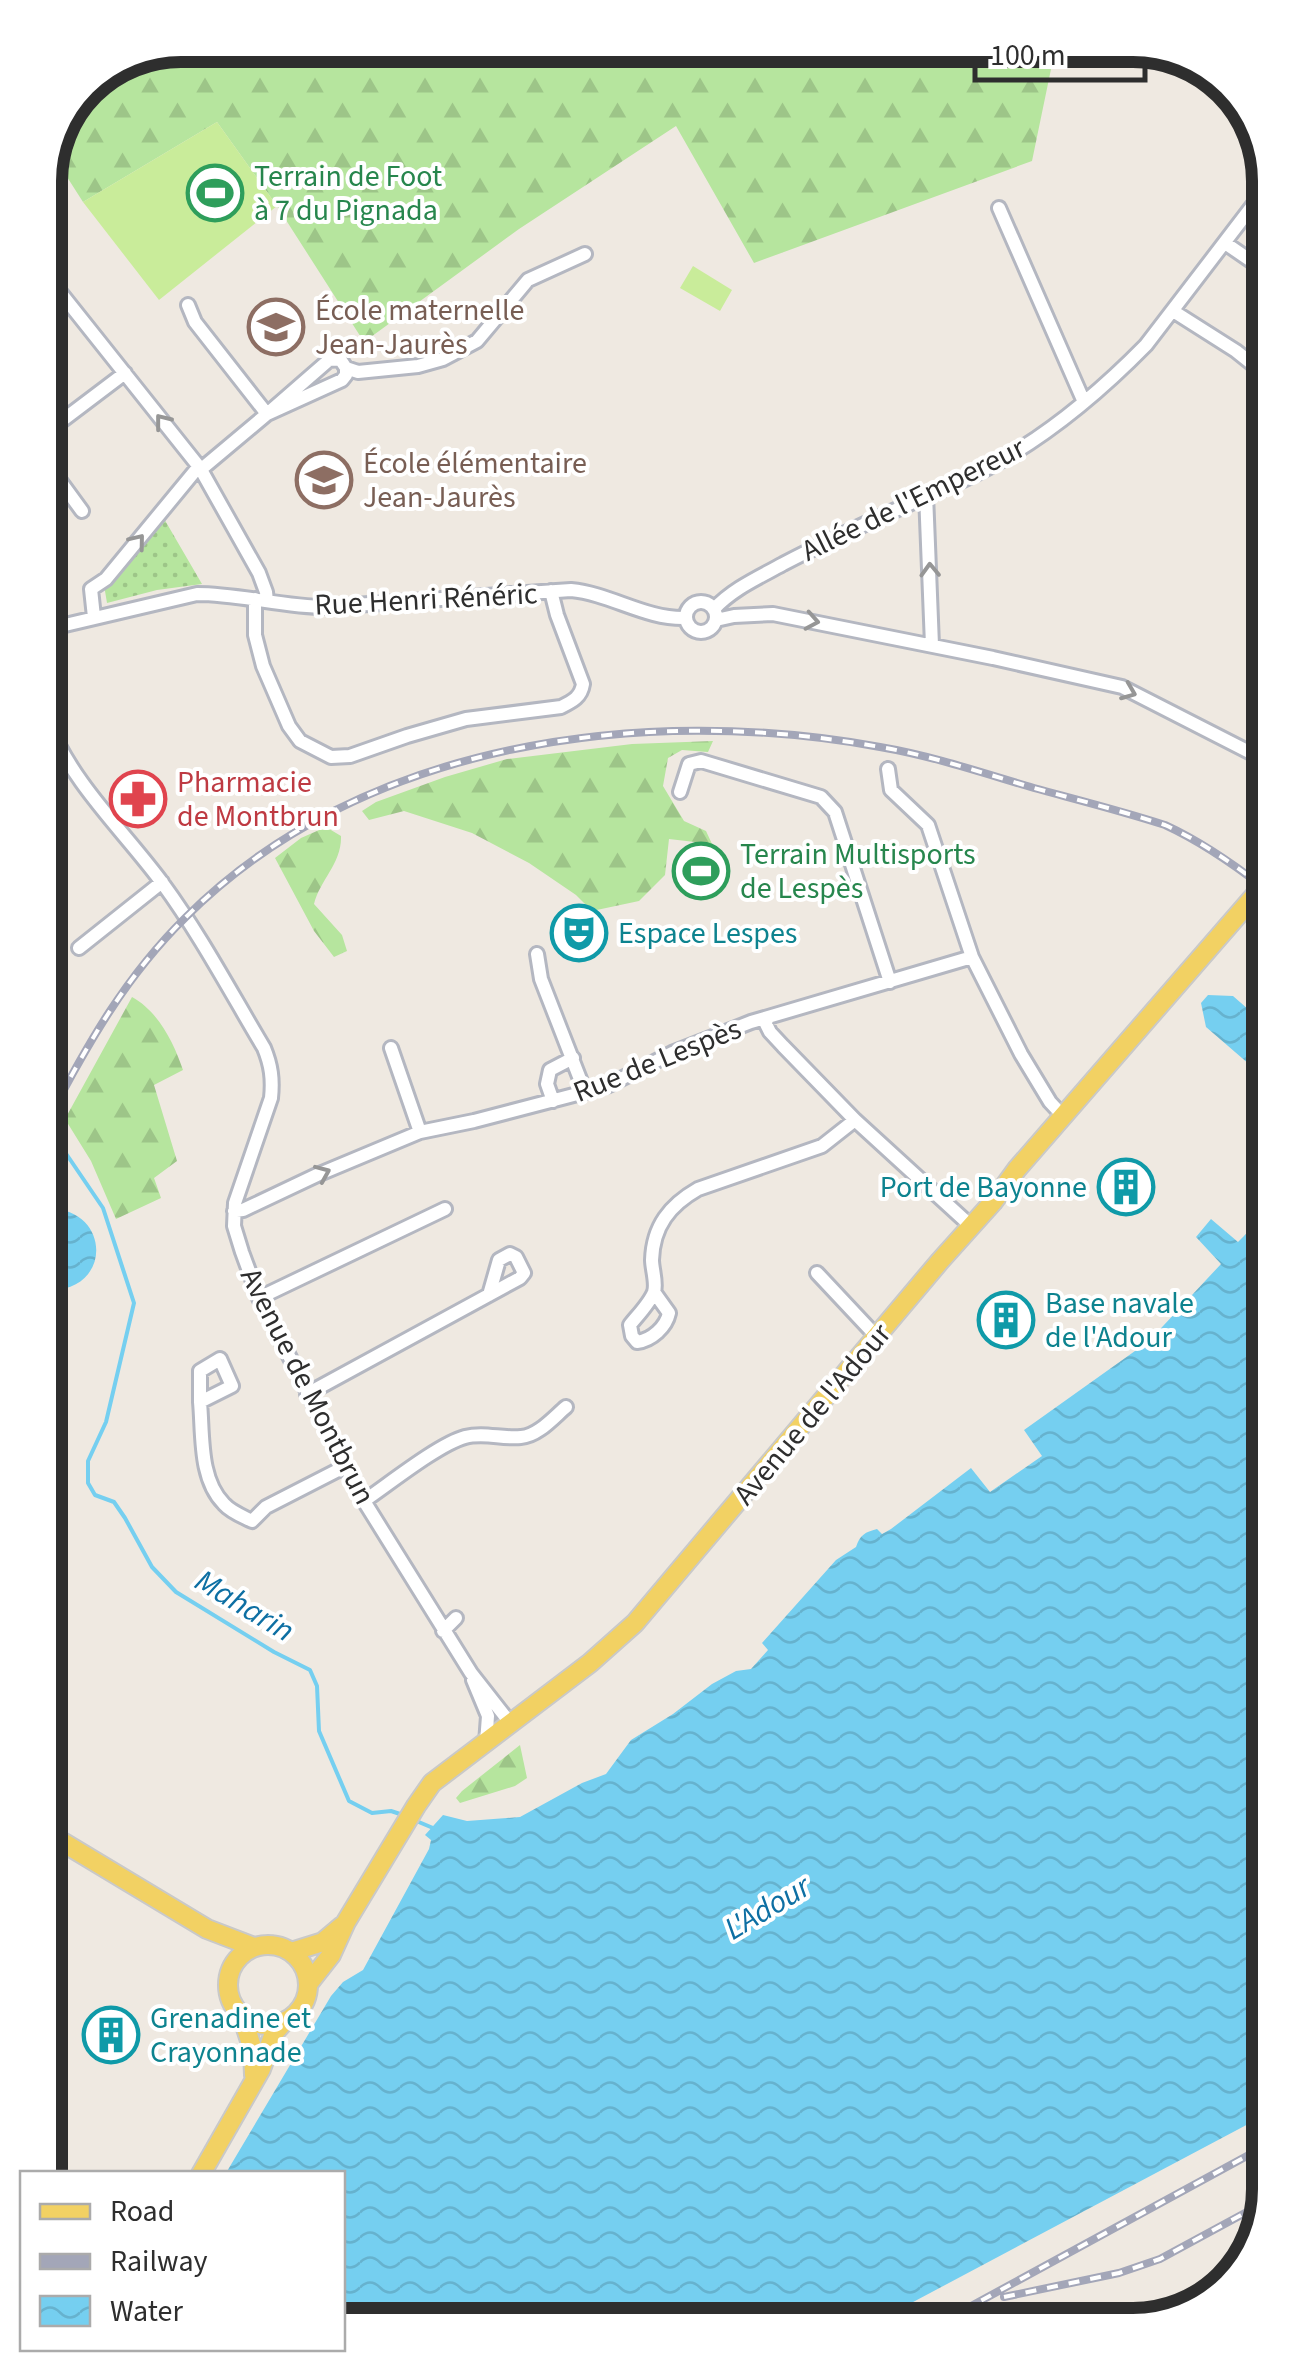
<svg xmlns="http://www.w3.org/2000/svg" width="1315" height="2371" viewBox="0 0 1315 2371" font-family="'Source Sans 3',sans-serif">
  <defs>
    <pattern id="forest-firs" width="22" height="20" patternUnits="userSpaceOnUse" patternTransform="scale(2.5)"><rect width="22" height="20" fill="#b6e59e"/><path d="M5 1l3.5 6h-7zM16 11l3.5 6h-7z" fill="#9dc588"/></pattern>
    <pattern id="park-dots" width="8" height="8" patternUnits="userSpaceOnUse" patternTransform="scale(2.5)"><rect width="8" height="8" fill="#b6e59e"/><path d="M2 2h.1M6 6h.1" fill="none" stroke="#9dc588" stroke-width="1.8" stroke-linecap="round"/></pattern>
    <pattern id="water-waves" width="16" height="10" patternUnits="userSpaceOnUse" patternTransform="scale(2.5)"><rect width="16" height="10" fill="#75cff0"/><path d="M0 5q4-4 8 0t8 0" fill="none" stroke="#66b2ce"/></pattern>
  </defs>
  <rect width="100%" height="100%" fill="#efe9e1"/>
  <path fill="url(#forest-firs)" d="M182,45H1056L1032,161L754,263L676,126L519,229L364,342L277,206L217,122L83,202L53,155L85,85Z
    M713,741L708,752L682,750L668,758L663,786L684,821L706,831L712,844L669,839L665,875L639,901L592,911L576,895L529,863L472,833L404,811L369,820L362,811L376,802L445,777L507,759L632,744Z
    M326,827L341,836C342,863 320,880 314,904L342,935L347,951L334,957L314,931L275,858L301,838Z
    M132,997C158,1011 174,1043 183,1070L154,1085L177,1161L154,1178L161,1198L116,1219L91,1161L65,1119Z
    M520,1745L527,1778L515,1786L460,1803L456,1798L462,1791Z"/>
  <path fill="url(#park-dots)" d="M163,517L202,584L157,590L107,603L104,585Z"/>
  <path fill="#c9ec9a" d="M217,122L277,206L159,300L83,202Z
    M693,266L732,290L720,311L680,288Z"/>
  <path fill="url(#water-waves)" d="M1208,995L1233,996L1264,1023V1077L1206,1027L1201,1003Z
    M50,1208C112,1211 111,1290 51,1290Z
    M1265,1215L1269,2113L883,2318L343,2324L342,2174L226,2173L331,1996L343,1982L363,1970L429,1849L431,1840L425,1835L443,1815L467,1821L520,1817L582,1783L606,1774L631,1740L673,1714L712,1684L736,1671L751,1669L768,1650L762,1643L836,1560L856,1547C860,1535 865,1532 877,1529L882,1534L891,1529L971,1468L990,1492L1042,1456L1024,1430L1149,1341L1221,1264L1196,1237L1211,1219L1238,1242Z"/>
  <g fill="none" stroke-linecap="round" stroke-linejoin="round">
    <path stroke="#75cff0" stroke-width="4" d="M50,1130L103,1208L134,1303L106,1422L88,1461V1483L95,1495L114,1502L125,1518L152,1567L176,1592L274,1652L310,1670L317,1686L319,1731L349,1801L372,1813L391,1811L406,1816
      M414,1820L433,1828"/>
    <g stroke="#b4b7c1" stroke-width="18">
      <path id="minor" d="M999,208L1084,402
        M1225,243L1260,267
        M46,269L56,287L200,468L259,573L266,592L267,601
        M1173,311L1236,351L1261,371
        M346,368V375L342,380L267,414L329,360L340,359L346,368L358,372L418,366L443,359L477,341L528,280L585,254
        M47,432L125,373
        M47,463L82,511
        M926,494L932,645
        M255,599V635L263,666L289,726L300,741L331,757L350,756L407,736L466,719L561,707C573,701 581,697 583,684L557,615L551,591
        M686 617a15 15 0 1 1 30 0a15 15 0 1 1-30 0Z
        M714,609C734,588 758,578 783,564C842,533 902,507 963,480C1032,449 1093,399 1146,345L1260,196
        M94,617L91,589L106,579L195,471L205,466L267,414L195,322L188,305
        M716,620L734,616L773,614L993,658L1122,687L1263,759
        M48,629L197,594C241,594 283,607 326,607L571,590C611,594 645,619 685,618
        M48,722C73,785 124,831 163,884C201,936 231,993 264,1048C271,1065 273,1079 271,1098L235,1203L234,1226L242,1252L259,1298L364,1501L471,1673L511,1724
        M888,769L891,790L928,825L972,957L1021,1054L1050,1102L1063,1116
        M680,792L689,764L701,761L821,797L835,812L890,982
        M79,948L162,882
        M537,954L541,979L585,1092
        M767,1018L766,1024L770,1032L783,1046L855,1120L972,1227
        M391,1048L420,1132
        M553,1101L547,1084L550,1070L573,1058
        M234,1211L243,1210L317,1175L420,1132L474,1121L585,1092L609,1085L672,1053L751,1022L972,957
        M817,1273L877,1337
        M654,1292L669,1313C666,1327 652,1340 637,1342L632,1336L630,1325C637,1316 650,1303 654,1292C657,1283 652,1269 652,1260C653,1226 670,1205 698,1189L822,1146L855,1120
        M259,1298L445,1209
        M307,1394L520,1278L524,1273L516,1257L510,1254L499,1260L489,1295
        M200,1402V1371L220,1359L232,1386L200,1402C203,1435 199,1479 224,1504C231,1512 242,1516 252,1521L266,1507L346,1466
        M364,1501C389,1484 439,1444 465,1437C484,1432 502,1439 521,1437C538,1436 554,1417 566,1407
        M443,1631L456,1618
        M473,1680L488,1716L486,1743"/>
    </g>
    <g stroke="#c9c9c9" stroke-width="22">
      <path id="major" d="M54,1837L207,1929L254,1947
        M228 1985a40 40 0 1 1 80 0a40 40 0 1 1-80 0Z
        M291,1952L323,1942L342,1926
        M309,1983L331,1955L346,1922L416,1806L432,1783L590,1663L635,1623L940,1261L993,1202L1017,1169L1263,886
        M242,2016L253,2050L254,2075
        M201,2174L261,2069L274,2033L283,2023"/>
    </g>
    <use href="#minor" stroke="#fff" stroke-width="12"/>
    <use href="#major" stroke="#f2d163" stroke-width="18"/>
    <g stroke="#a3a6b8" stroke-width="8">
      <path id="rail" d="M50,1116C88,1043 126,976 186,917C362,741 644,704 880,747C933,756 983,773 1034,788C1078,800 1122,811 1165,825C1202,842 1232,863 1263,887
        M1004,2297L1119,2273L1160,2259L1269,2200
        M962,2311L1269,2144"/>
    </g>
    <use href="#rail" stroke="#fff" stroke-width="4" stroke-dasharray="11" stroke-linecap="butt"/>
  </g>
  <defs><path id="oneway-chevron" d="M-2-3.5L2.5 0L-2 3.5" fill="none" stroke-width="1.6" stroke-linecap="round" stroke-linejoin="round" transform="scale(2.5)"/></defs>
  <g stroke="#969696">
    <use href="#oneway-chevron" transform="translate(162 421) rotate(-128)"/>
    <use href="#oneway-chevron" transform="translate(138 541) rotate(-51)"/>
    <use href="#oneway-chevron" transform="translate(930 570) rotate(-92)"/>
    <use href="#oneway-chevron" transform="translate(812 621) rotate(10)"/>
    <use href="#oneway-chevron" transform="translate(1129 692) rotate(22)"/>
    <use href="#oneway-chevron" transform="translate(323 1173) rotate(-23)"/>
  </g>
  <defs>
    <g id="stadium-ring" transform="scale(2.875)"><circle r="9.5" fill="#fff" stroke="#2e9e5b" stroke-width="1.5"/><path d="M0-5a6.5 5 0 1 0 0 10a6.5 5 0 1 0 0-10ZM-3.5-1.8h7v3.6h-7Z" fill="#2e9e5b"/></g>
    <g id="school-ring" transform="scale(2.875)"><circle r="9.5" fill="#fff" stroke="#8d6e63" stroke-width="1.5"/><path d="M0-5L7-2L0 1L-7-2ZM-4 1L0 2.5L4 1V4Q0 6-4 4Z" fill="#8d6e63"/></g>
    <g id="pharmacy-ring" transform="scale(2.875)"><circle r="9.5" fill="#fff" stroke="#e0444e" stroke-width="1.5"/><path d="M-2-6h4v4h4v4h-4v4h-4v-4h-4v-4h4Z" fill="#e0444e"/></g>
    <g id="theatre-ring" transform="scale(2.875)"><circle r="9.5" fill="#fff" stroke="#0f9aa8" stroke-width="1.5"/><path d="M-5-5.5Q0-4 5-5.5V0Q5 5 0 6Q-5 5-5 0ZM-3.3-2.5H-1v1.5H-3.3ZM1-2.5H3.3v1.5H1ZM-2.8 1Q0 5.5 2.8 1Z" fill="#0f9aa8"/></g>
    <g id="building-ring" transform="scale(2.875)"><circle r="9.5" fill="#fff" stroke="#0f9aa8" stroke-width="1.5"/><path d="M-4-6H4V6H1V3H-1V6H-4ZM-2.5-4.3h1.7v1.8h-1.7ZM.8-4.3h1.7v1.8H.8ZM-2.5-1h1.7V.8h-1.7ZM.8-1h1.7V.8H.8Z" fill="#0f9aa8"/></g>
  </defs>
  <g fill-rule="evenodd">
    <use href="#stadium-ring" x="215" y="193"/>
    <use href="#school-ring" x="276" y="327"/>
    <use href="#school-ring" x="324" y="480"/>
    <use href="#pharmacy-ring" x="138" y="799"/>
    <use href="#stadium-ring" x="701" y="871"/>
    <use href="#theatre-ring" x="579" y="933"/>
    <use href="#building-ring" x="1126" y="1187"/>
    <use href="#building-ring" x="1006" y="1320"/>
    <use href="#building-ring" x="111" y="2035"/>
  </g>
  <g text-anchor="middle" stroke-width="8" stroke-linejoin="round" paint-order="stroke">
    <g font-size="30" fill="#27864d" stroke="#fff" text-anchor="start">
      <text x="254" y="186">Terrain de Foot<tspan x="254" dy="34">à 7 du Pignada</tspan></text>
      <text x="740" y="864">Terrain Multisports<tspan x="740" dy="34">de Lespès</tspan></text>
    </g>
    <g font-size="30" fill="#785e54" stroke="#fff" text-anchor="start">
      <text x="315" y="320">École maternelle<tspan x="315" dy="34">Jean-Jaurès</tspan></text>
      <text x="363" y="473">École élémentaire<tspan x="363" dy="34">Jean-Jaurès</tspan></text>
    </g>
    <g font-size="30" fill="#2e2e2e" stroke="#fff">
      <text transform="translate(913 499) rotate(-26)" y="10">Allée de l'Empereur</text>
      <text transform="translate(426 599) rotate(-3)" y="10">Rue Henri Rénéric</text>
      <text transform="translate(657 1060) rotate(-22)" y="10">Rue de Lespès</text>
      <text transform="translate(308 1386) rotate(63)" y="10">Avenue de Montbrun</text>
      <text transform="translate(812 1414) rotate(-50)" y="10">Avenue de l'Adour</text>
    </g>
    <g font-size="30" fill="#be3a42" stroke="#fff" text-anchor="start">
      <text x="177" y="792">Pharmacie<tspan x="177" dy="34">de Montbrun</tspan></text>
    </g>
    <g font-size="30" fill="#0d838f" stroke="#fff" text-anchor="start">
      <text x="618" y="943">Espace Lespes</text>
      <text x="1087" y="1197" text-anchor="end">Port de Bayonne</text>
      <text x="1045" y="1313">Base navale<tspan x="1045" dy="34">de l'Adour</tspan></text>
      <text x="150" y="2028">Grenadine et<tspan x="150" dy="34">Crayonnade</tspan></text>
    </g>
    <g font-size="32" font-style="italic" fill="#0d6fa3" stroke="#fff">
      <text transform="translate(245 1605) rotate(31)" y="11">Maharin</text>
      <text transform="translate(767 1907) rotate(-31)" y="11">L'Adour</text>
    </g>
  </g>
  <path d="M0 0H1315V2371H0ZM181 62H1133A119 119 0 0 1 1252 181V2189A119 119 0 0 1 1133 2308H181A119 119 0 0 1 62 2189V181A119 119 0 0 1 181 62Z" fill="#fff" fill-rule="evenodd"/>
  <path fill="none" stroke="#2e2e2e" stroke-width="12" d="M181 62H1133A119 119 0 0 1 1252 181V2189A119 119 0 0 1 1133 2308H181A119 119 0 0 1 62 2189V181A119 119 0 0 1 181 62Z"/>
  <rect x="20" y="2171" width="325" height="180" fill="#ffffff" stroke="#ababab" stroke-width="2.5"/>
  <rect x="40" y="2204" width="50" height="15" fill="#f2d163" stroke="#ababab" stroke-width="2.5"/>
  <text x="110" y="2221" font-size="30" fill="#2e2e2e">Road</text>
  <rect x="40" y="2254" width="50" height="15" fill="#a3a6b8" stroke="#ababab" stroke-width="2.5"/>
  <text x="110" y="2271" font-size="30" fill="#2e2e2e">Railway</text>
  <rect x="40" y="2296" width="50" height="30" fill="url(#water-waves)" stroke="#ababab" stroke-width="2.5"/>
  <text x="110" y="2321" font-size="30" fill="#2e2e2e">Water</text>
  <path d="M975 65v15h170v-15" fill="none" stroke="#2e2e2e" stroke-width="5"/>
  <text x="990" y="65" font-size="30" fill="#2e2e2e" stroke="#ffffff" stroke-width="8" paint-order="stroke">100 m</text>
</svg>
